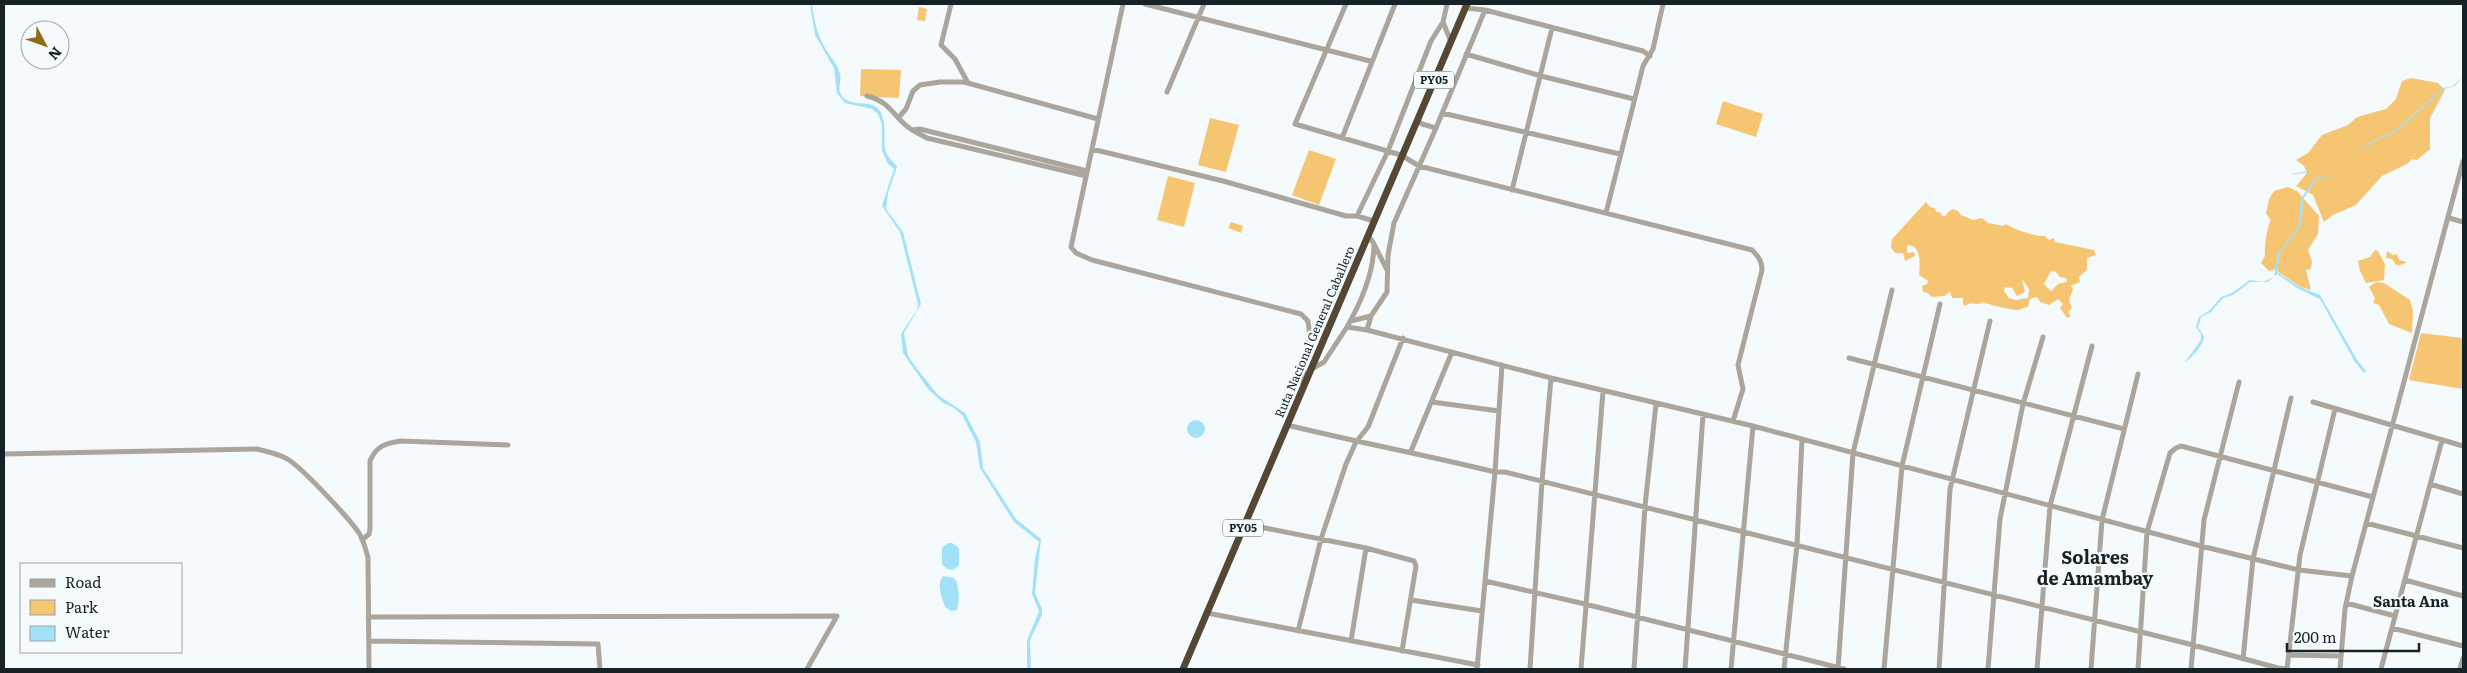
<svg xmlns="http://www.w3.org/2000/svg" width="2467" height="673" viewBox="0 0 2467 673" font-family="Literata,serif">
  <rect width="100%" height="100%" fill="#f5fafd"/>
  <path fill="#f6c571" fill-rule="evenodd" d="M919,7L927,9L925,21L917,20Z
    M861,69L901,70L899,98L860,96Z
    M2411,78L2438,83L2445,90L2430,118V149L2417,160L2412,159L2407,164L2382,176L2356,205L2333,215L2324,222L2313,195L2296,186L2307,173L2304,166L2296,160L2308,153L2322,135L2348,125L2357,117L2386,109L2396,99L2402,81Z
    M1723,101L1763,114L1756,137L1716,124Z
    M1210,118L1239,125L1226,172L1198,165Z
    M1309,150L1336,159L1319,205L1292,195Z
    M1168,176L1195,183L1184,227L1157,220Z
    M2288,187L2297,191L2319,216L2318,234L2308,250L2312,261L2311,269L2306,270L2311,290L2301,287L2278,272L2276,269L2269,271L2261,263L2265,256C2264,250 2267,225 2271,220L2266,214L2269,199L2274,191Z
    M1926,202L1930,207L1935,208L1936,212H1940L1942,216H1946L1948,212L1953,209L1958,211L1961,215L1973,220L1982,218L1988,223L2003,226L2006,224C2012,229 2038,237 2045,236L2049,240L2054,238L2055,242L2094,250L2096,255L2087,258V270L2079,277L2080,282L2071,286L2073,289L2069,300L2072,308L2068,312L2071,316L2067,318L2060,308L2063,304L2058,299L2049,305L2040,302L2037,297L2030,299L2028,307C2024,307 2021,310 2017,310C2012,310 1986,304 1983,302L1978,304L1970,303L1965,306L1963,304V298H1952L1950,291L1945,296L1932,297L1928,293L1923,292L1922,286L1927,284L1928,281L1919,275C1920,265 1922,245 1907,245V253L1914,252L1915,256L1905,261L1903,253H1895L1891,247L1892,239ZM2051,271H2055L2060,277L2066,278L2067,282L2058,284L2051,291L2044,284ZM2022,279L2029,289L2028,298L2016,300L2009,298L2004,291L2005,287L2012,288L2017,296L2025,292Z
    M1231,222L1243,226L1241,233L1228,228Z
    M2375,250L2378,251L2385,264L2384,280L2366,283L2360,271L2358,261L2370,257Z
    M2387,251L2393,255L2397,254L2399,260L2407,262L2401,265H2396L2392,259L2386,258Z
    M2376,282L2384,283L2410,300L2413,311L2412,333L2389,324L2379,305L2373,303L2375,298L2369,287Z
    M2421,333L2463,338V389L2409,380Z"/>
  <path fill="#a3e1f9" d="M810,4H812C814,18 816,31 823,44C828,55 837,62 840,74C842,84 835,91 845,99C855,107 872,99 880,111C887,123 883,136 885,149C887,158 893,160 897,167L888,193L886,209L903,232L921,304L904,333L908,356L918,370L938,395L965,413L980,442L983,468L1016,519L1041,539L1035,593L1042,609V615L1030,640L1031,669H1027V641L1039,611L1032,594L1035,558L1039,542L1014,522L980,468L976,442L962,415L954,408L942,402L928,389L903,353L901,334L917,310L918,304L900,232L882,206L894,169L888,164L882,151V124L878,114L872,109L845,103L837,93L834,68L815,35Z
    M2463,76L2455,86L2444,89L2393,134L2375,141L2352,155L2342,174L2327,179H2317L2304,198L2301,225L2281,251L2277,272L2300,287L2320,295L2357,360L2366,371L2364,373L2355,362L2320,299L2299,289L2277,274L2268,282H2250L2233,295L2223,298L2211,312L2201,317L2198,327C2199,330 2203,333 2204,337C2204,344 2190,360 2185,362L2201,340V334L2196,327L2199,317L2210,310L2221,297L2232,293L2250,280L2263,282L2274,277L2278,253L2299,225L2301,199L2313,181L2319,177L2326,179L2342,174L2352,155L2374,140L2392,133L2443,88L2453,86Z
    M1187 429a9 9 0 1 1 18 0a9 9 0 1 1-18 0Z
    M948,543H952L959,548V565L953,570L947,569L942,564V548Z
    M943,576L954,578L957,582L959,597L957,610L951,611L945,607C942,597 936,585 943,576Z"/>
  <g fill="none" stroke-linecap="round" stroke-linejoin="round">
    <path stroke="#a3e1f9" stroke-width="1" d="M2293,174L2314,171L2320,177"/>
    <path stroke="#aba59c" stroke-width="5" d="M951,4L941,45L955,59L968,83
      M1123,4L1071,247L1076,253L1092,260L1301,314L1308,321L1310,336L1304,360L1303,384
      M1145,4L1370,61
      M1346,4L1295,124L1401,155L1419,166L1752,250C1758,256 1762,261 1762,270L1738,365L1743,389L1733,421
      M1447,4L1443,22L1451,42
      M1465,8L1485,10L1643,51L1650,56
      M1466,54L1541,76L1634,99
      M1167,92L1204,4
      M867,96C892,102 893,118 912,130
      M1442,113L1620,154
      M899,117L906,109L913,91L920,85L940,82H964L1098,119
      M1417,120L1422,124L1436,128L1485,10
      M1342,138L1395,4
      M1092,149L1223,181L1346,216H1357L1374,221
      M1086,176L927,138L912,130L920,129L1087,171
      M1512,190L1552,28
      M1606,213L1643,66L1653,49L1663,4
      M1357,216L1388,151L1431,41L1443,22
      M2449,218L2463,222
      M1375,246L1387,270
      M1351,321L1371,316
      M1347,327C1360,304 1374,272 1374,244L1368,235
      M1367,330L1371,316L1387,292L1388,255L1394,223L1436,128
      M1849,358L2124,429
      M1310,370L1324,362L1347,327L1367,330L1551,378L1753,426L2201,546L2299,570L2352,576L2463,161
      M1432,402L1499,411
      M2313,402L2463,446
      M1287,425C1356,442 1426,455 1495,472H1505L2193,645L2278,668L2287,669
      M1411,451L1452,352
      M4,454L257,449C268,452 280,454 289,460C304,470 349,518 359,533C364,541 366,550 368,558L369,669
      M2430,484L2463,494
      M2366,523L2463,548
      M1245,524L1366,548L1414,561L1416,566L1402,651
      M362,540L369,534L370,529V461C376,446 386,443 401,441L508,445
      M2405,580L2463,596
      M1485,581L1585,604L1844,669
      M1411,600L1482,611
      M2346,603L2395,616
      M1207,613L1478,665
      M368,617L837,616L807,669
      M2392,628L2463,646
      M1298,631L1321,539L1346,464L1356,442L1368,427L1403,338
      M369,641L598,644L600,669
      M1351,641L1366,548
      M2289,655L2341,656
      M2243,659L2253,559L2291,398
      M1477,669L1495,472L1502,365
      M1530,669L1542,481L1551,378
      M1581,669L1603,391
      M1634,669L1645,506L1656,404
      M1685,669L1703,415
      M1731,669L1753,426
      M1784,669L1797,545L1802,439
      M1838,669L1853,453L1892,290
      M1884,669L1902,466L1940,304
      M1939,669L1950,489L1990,321
      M1988,669L2000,519L2023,404L2043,337
      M2037,669L2050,506L2092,346
      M2091,669L2102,520L2138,374
      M2138,669L2147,532L2170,453L2176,448L2181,446L2373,497
      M2191,669L2204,520L2239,382
      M2287,669L2300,555L2335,409
      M2340,669L2345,609L2352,576
      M2381,669L2442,440
      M2460,669L2463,658"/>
    <path stroke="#544835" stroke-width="7" d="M1183,669L1467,4"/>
  </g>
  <g text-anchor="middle" stroke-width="4.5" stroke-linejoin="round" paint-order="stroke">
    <g fill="#f5fafd" stroke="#5a6366" stroke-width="1">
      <rect x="1414" y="71.5" width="40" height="17" rx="4"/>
      <rect x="1223" y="519.5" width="40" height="17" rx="4"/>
    </g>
    <g font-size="11" font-weight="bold" fill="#172226">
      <text x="1434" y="84">PY05</text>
      <text x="1243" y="532">PY05</text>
    </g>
    <g font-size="12" fill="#172226" stroke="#f5fafd">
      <text transform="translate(1315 332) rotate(-67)" y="4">Ruta Nacional General Caballero</text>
    </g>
    <g font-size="15" font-weight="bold" fill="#172226" stroke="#f5fafd">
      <text x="2411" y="607">Santa Ana</text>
    </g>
    <g font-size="18" font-weight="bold" fill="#172226" stroke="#f5fafd">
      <text x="2095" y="564">Solares<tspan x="2095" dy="21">de Amambay</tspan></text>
    </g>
  </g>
  <rect width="2467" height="673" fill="none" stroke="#172226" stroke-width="10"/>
  <rect x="20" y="563" width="162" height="90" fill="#f5fafd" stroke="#9ca4a7"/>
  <rect x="30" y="579" width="25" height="8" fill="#aba59c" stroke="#9ca4a7"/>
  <text x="65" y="588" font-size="15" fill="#172226">Road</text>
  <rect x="30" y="600" width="25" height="15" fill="#f6c571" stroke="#9ca4a7"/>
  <text x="65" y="613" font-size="15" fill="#172226">Park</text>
  <rect x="30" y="626" width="25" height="15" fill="#a3e1f9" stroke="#9ca4a7"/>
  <text x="65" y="638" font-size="15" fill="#172226">Water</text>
  <g transform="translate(45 45) rotate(131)"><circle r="24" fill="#f5fafd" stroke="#9ca4a7"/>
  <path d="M0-4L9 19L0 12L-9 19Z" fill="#946a14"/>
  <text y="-8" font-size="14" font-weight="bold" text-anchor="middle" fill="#172226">N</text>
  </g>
  <path d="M2287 643v8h132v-8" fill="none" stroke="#172226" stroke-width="2.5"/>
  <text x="2294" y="643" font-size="15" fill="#172226" stroke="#f5fafd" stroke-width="4" paint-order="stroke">200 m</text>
</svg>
